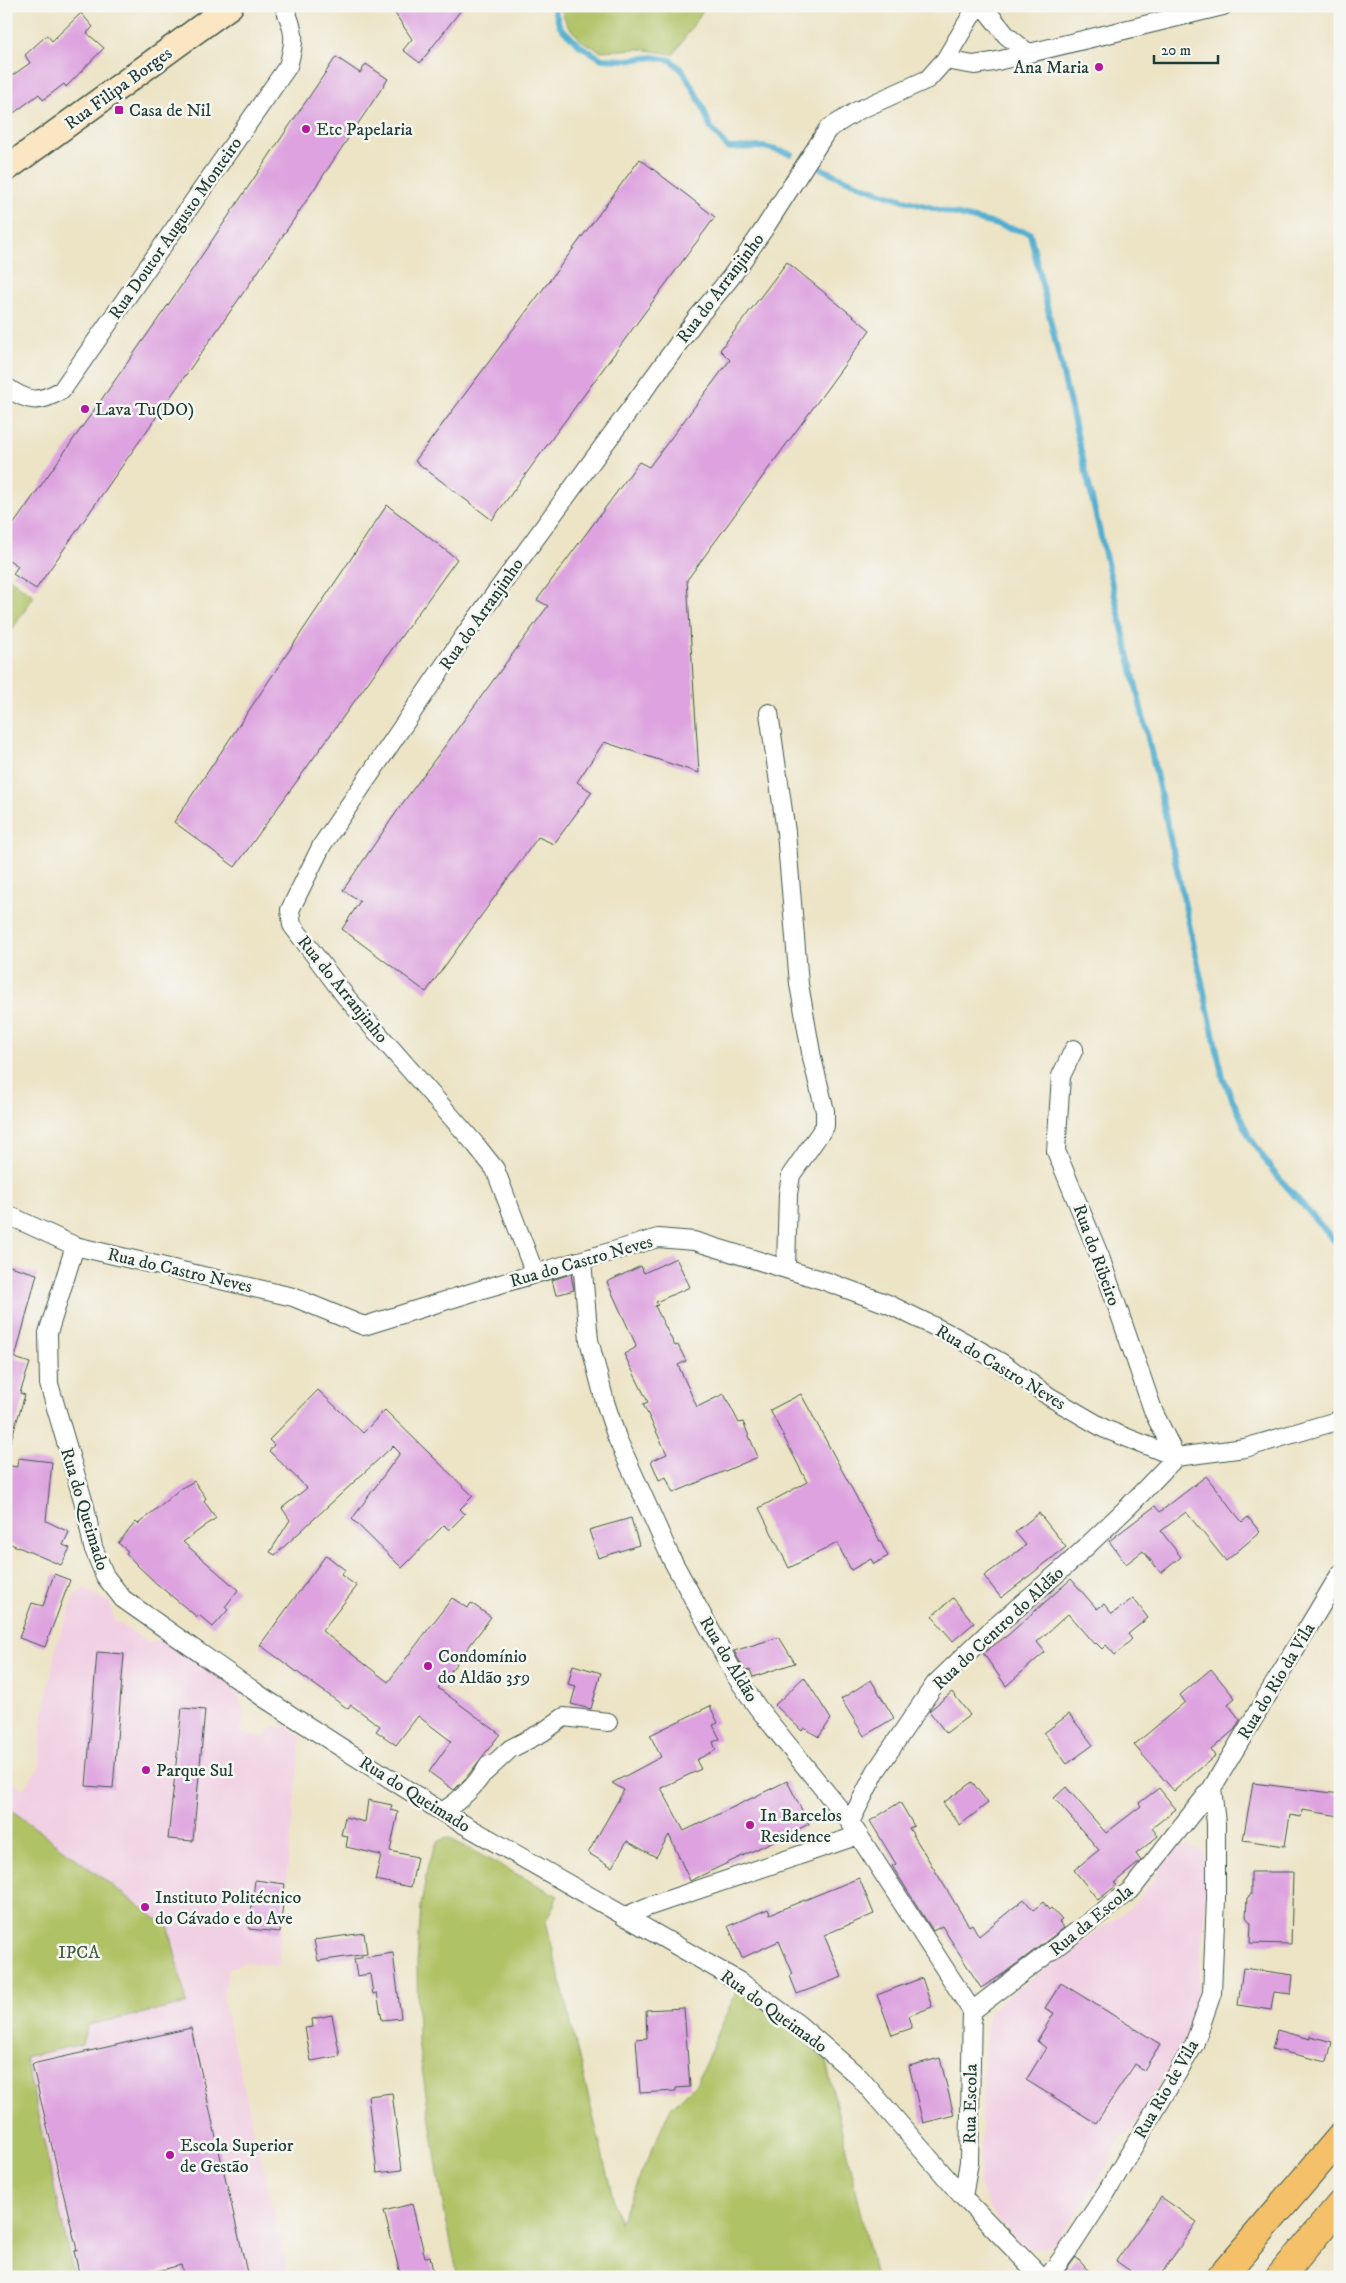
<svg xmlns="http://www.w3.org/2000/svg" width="1346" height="2283" viewBox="0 0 1346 2283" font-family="'IM FELL DW Pica',serif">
  <rect width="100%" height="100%" fill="#f6f6f2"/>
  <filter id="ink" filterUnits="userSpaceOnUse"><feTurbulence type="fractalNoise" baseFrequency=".02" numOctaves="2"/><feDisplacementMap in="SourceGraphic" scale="10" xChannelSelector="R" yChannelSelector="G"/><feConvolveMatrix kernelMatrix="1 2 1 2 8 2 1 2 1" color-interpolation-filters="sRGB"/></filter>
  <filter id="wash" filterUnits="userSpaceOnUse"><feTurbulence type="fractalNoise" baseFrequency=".0096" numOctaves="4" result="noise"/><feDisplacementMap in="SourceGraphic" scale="20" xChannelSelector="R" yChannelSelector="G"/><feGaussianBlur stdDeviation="1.12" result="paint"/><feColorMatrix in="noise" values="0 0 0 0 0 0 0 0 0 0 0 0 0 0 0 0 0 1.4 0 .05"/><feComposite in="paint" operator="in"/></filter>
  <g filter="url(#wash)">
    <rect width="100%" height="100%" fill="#ede4c6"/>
    <path fill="#f1d0e3" d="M84,1588L110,1603L114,1620L149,1643L163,1639L233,1682L230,1688L238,1694L243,1707L242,1734L266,1738L267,1732L271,1728L284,1725L301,1736L278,1966L244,1962L228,1970L223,2000L289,2277H6V1776L23,1789L40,1766L41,1728L56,1646L75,1595Z
      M1183,1846L1204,1851L1205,1910L1196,2014L1180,2052L1128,2134L1121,2138L1112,2153V2158L1074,2217L1056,2240L1046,2247L1036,2249L1026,2247L1018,2243L988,2206L979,2182L985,2040L989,2011L1055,1961L1131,1907L1153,1881L1167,1855L1175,1848Z"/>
    <path fill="#b0c266" stroke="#68804d" d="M560,6H706L674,54L639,49L600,51L582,41L567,25Z
      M6,576L34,596L6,639Z
      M6,1806L169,1928L187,2004L88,2025L82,2044L25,2057L74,2277H6Z
      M447,1837L558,1896L546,1921L619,2223L670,2109L697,2082L737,1990L781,2020L826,2061L875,2277H458L443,2205L418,2043L417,1964L421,1906L428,1864L437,1842Z"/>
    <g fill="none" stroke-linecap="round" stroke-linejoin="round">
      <path stroke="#51aecf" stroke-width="6" d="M553,6L560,27L579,45L602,59L627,60L654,57L671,60L683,71L702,105L710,127L728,148L764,147L791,154
        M822,169C886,200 961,215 1030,233L1151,751L1223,1078L1249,1136L1272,1170L1340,1247"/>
    </g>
    <g id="blocks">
      <path fill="#dda2df" d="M390,6H464L420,63L403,50L412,39Z
        M81,13L93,27L87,33L104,48L66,87L64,84L43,100L39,94L6,119V80L30,63L25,55L47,35L52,41Z
        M336,57L360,73L366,64L388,79L276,246L36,589L13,574L18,566L6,558V535L175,295Z
        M640,159L715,217L492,520L415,461Z
        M787,262L870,330L687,580L699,773L604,742L577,782L592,792L554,844L538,837L426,992L342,929L360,901L343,890L402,804L548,606L537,600L639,462L649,467L730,360L720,350Z
        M387,505L457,559L235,867L174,822Z
        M676,1258L690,1287L656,1302L658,1305L655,1306L675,1346L678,1345L686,1361L678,1365L697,1407L724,1394L739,1423L743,1422L758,1457L673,1493L666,1477L659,1480L651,1461L667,1454L643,1404L648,1402L624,1354L635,1348L636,1345L607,1282L641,1266L644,1273Z
        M6,1265L37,1274L15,1358L30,1363L20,1393L25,1395L10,1443H6Z
        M571,1274L574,1290L556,1295L552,1280Z
        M318,1390L363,1433L385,1410L473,1496L460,1509L465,1514L449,1530L444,1525L402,1568L352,1519L400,1453L393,1446L275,1555L270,1552L290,1520L282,1508L307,1488L269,1451L274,1445L269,1440Z
        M801,1394L888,1556L874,1564L871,1559L851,1570L837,1543L789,1568L759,1508L807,1482L770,1410Z
        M18,1458L52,1462L46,1521L69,1532L63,1545L70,1548L61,1565L6,1542V1465L17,1467Z
        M1206,1476L1242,1522L1248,1517L1260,1532L1226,1561L1186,1512L1161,1531L1181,1557L1161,1573L1143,1551L1126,1564L1109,1541L1155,1506L1160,1512Z
        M194,1481L206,1498L204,1501L216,1518L183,1542L238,1590L225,1607L228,1610L213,1627L199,1615L197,1617L157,1584L137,1565L126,1553L128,1551L118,1543L136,1522L138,1524L180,1489Z
        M1039,1513L1066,1547L1001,1598L984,1576L1026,1545L1015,1532Z
        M631,1518L639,1545L598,1558L589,1530Z
        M326,1555L345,1570L341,1575L357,1586L322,1631L388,1682L452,1598L468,1608L471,1603L491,1617L438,1688L500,1734L466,1778L454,1790L429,1772L451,1741L418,1716L396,1745L376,1731L380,1726L351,1705L348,1709L260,1645Z
        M54,1574L70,1580L45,1647L19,1638L32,1603L43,1606Z
        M1071,1579L1097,1609L1104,1604L1112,1614L1133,1598L1148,1618L1128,1634L1132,1639L1115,1655L1106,1645L1102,1649L1096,1643L1094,1644L1068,1614L1037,1642L1045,1652L1006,1686L983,1653L1008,1635Z
        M953,1598L974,1623L953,1641L932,1616Z
        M779,1637L795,1663L753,1677L750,1670L745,1671L734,1651Z
        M97,1652L124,1654L113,1788L86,1786Z
        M573,1665L601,1673L591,1709L571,1704L576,1686L568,1684Z
        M1211,1669L1235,1698L1228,1704L1240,1720L1235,1729L1211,1750L1215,1756L1174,1791L1134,1745L1185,1702L1180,1695Z
        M804,1677L831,1719L819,1737L804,1728L802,1731L775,1705Z
        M871,1680L894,1718L864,1736L841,1699Z
        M952,1692L970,1715L946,1733L929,1711Z
        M710,1706L718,1723L713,1725L720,1739L713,1742L716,1750L696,1760L701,1769L661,1788L684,1831L787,1781L809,1824L690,1881L669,1835L656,1857L627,1841L612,1867L588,1853L624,1790L612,1783L661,1757L650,1735Z
        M182,1708L205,1710L193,1841L168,1839Z
        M1069,1714L1093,1745L1067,1764L1044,1733Z
        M972,1782L988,1803L960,1825L943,1803Z
        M1253,1783L1340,1794V1816L1302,1810L1301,1817L1290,1815L1285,1846L1243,1840Z
        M1066,1787L1106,1833L1141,1806L1139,1803L1159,1788L1176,1809L1152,1828L1158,1836L1136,1854L1141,1861L1114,1883L1117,1885L1098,1900L1074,1870L1099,1850L1054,1798Z
        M368,1800L392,1805L390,1810L398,1812L390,1851L417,1857L411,1887L375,1880L381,1855L346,1847L348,1836L341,1835L345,1817L365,1822Z
        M900,1802L914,1826L909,1828L969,1926L972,1924L979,1936L1024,1899L1033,1910L1043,1902L1049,1910L1051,1908L1062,1920L1059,1922L1064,1928L1003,1974L981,1988L942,1926L933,1931L892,1866L896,1864L870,1821Z
        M1251,1872H1293L1291,1944L1250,1943L1251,1923L1246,1917L1247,1898L1251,1895Z
        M859,1878L874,1914L824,1935L842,1977L797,1994L790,1976L793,1974L779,1941L742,1958L728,1926L768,1909L770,1914Z
        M255,1880L285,1884L280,1932L249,1929Z
        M364,1933L367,1954L318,1961L314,1940Z
        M393,1953L401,2018L382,2020L377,1993L373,1994L370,1974L357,1976L354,1959Z
        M1243,1968L1293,1975L1291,1994L1274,1992L1271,2010L1238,2005Z
        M922,1978L932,2007L908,2016L912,2028L892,2035L877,1995Z
        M1061,1983L1160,2044L1144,2070L1135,2064L1096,2123L1026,2080L1046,2048L1037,2041L1054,2013L1045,2008Z
        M684,2008L690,2087L676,2088V2091L640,2093L636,2039L647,2038L646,2010Z
        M332,2015L340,2056L311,2061L305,2028L313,2027L312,2019Z
        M191,2028L248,2277H184L181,2265L135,2277H80L74,2251L77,2250L32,2064Z
        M1277,2030L1310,2039V2036L1332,2042L1327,2062L1272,2049Z
        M940,2058L954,2115L923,2123L909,2066Z
        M392,2093L402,2170L377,2173L368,2096Z
        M1161,2197L1197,2222L1159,2277H1139L1116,2261Z
        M412,2204L425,2257L430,2256L434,2277H401L384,2211Z
        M1076,2257L1094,2277H1061Z"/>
    </g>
  </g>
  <g filter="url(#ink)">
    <use href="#blocks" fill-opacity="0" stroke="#3e564a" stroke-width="1"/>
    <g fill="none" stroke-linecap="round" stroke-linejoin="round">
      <g stroke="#3e564a" stroke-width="20">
        <path id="minor" d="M983,6L1006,35L1028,53
          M945,60L974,65L993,62L1223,6
          M6,387C28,402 38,404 62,390L288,66C296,39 295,32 284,6
          M769,713L786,832L799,984L812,1058L825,1111V1126L791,1175L788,1194L786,1268
          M1074,1049L1061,1076L1056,1151L1100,1257L1154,1413L1176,1457
          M6,1214L75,1246L293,1297L364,1326L483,1289L658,1238L694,1241L825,1281L888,1304L952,1335L1002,1363L1050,1397L1105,1429L1176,1457L1245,1448L1340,1420
          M75,1246L48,1333L49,1384L85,1507L93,1547L105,1576L123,1599L264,1698L442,1812L742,1983L798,2024L859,2077L963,2197L1041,2277
          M582,1261L589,1340L605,1402L617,1438L671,1558L735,1675L758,1708L850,1822L972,2011
          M535,1274L495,1169L476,1145L346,997L292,925L290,910L322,845L464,636L697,318L731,277L764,229L828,129L857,111L928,79L945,60L977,6
          M483,1774L510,1749L543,1732L564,1717L608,1722
          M442,1812C461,1800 477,1785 488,1765
          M850,1822L876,1771L935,1684L989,1632L1067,1565L1129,1506L1176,1457
          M624,1917L647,1907L859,1835
          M972,2011L1131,1890L1212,1788L1340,1574
          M963,2197L969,2162L972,2011
          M1048,2277L1072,2245L1106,2193L1194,2045L1212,1993L1216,1899V1823L1212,1788"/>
      </g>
      <g stroke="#3e564a" stroke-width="28">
        <path id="secondary" d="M6,169L230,6"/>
      </g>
      <g stroke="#3e564a" stroke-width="30">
        <path id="primary" d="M1221,2277L1340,2138
          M1280,2277L1340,2205"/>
      </g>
      <use href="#minor" stroke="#fff" stroke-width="18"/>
      <use href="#secondary" stroke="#fbe6c3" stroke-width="25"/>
      <use href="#primary" stroke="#f4c16a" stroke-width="28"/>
    </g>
  </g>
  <g fill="#b5179e" stroke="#f6f6f2" stroke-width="2">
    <circle cx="1099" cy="67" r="5"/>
    <rect x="114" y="105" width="10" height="10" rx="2.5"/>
    <circle cx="306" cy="129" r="5"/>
    <circle cx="85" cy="409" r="5"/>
    <circle cx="428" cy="1666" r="5"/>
    <circle cx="146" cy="1770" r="5"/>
    <circle cx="750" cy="1825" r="5"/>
    <circle cx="145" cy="1907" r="5"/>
    <circle cx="170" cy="2155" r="5"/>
  </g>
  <g text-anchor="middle" stroke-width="5" stroke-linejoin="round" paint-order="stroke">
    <g font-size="18" fill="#1f3d34" stroke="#f6f6f2" text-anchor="start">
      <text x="1089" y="73" text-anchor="end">Ana Maria</text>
      <text x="129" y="116">Casa de Nil</text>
      <text x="316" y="135">Etc Papelaria</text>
      <text x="95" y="415">Lava Tu(DO)</text>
      <text x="438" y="1662">Condomínio<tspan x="438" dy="21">do Aldão 359</tspan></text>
      <text x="156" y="1776">Parque Sul</text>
      <text x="760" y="1821">In Barcelos<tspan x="760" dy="21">Residence</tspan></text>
      <text x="155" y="1903">Instituto Politécnico<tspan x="155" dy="21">do Cávado e do Ave</tspan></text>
      <text x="180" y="2151">Escola Superior<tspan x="180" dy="21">de Gestão</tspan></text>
    </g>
    <g font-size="18" fill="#1f3d34" stroke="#f6f6f2">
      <text transform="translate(118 88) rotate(-36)" y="6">Rua Filipa Borges</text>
      <text transform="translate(175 228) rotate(-55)" y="6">Rua Doutor Augusto Monteiro</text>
      <text transform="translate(720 288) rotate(-53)" y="6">Rua do Arranjinho</text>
      <text transform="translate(481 614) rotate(-55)" y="6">Rua do Arranjinho</text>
      <text transform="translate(343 989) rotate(51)" y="6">Rua do Arranjinho</text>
      <text transform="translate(1097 1255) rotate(70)" y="6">Rua do Ribeiro</text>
      <text transform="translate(581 1261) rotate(-16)" y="6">Rua do Castro Neves</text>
      <text transform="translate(180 1270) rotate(13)" y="6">Rua do Castro Neves</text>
      <text transform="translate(1001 1367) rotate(31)" y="6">Rua do Castro Neves</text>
      <text transform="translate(85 1509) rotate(73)" y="6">Rua do Queimado</text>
      <text transform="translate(998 1628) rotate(-43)" y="6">Rua do Centro do Aldão</text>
      <text transform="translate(729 1659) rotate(59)" y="6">Rua do Aldão</text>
      <text transform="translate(1276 1681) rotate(-59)" y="6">Rua do Rio da Vila</text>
      <text transform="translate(415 1794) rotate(32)" y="6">Rua do Queimado</text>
      <text transform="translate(1091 1920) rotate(-39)" y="6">Rua da Escola</text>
      <text transform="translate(774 2011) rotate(36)" y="6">Rua do Queimado</text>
      <text transform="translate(1166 2089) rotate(-60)" y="6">Rua Rio de Vila</text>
      <text transform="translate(970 2104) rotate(-89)" y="6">Rua Escola</text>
    </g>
    <g font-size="18" fill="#435e40" stroke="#f6f6f2">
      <text x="79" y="1958">IPCA</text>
    </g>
  </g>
  <rect width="1346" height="2283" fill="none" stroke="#f6f6f2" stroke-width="25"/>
  <path d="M1154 55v8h64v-8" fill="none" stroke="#1f3d34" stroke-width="2.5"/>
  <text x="1161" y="55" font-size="15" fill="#1f3d34" stroke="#f6f6f2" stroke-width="4" paint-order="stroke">20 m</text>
</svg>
